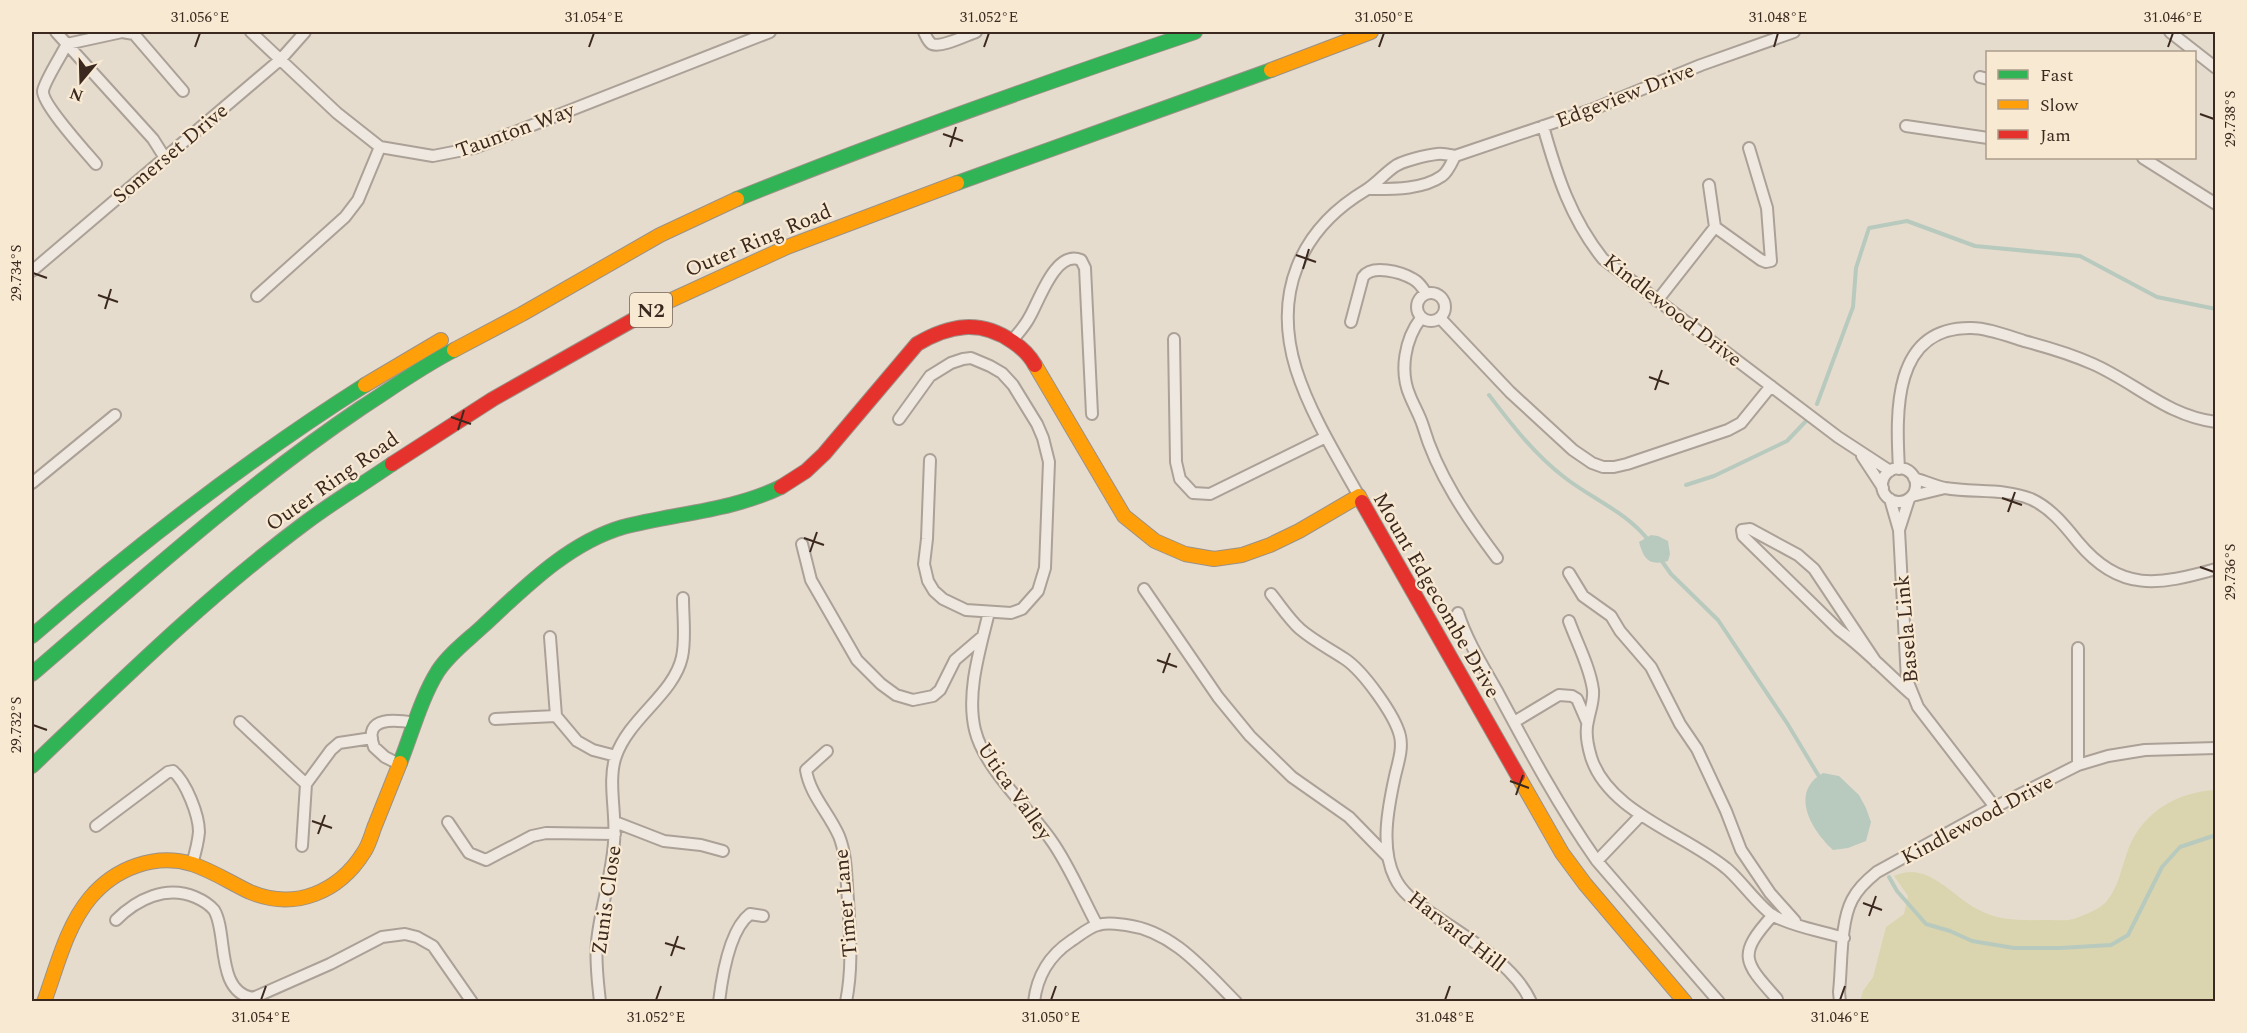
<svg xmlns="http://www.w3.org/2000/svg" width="2247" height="1033" viewBox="0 0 2247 1033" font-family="Spectral,serif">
  <rect width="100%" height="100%" fill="#e6dcce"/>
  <path fill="#dad5af" d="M2215,790V1001H1860L1863,991L1873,977L1886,927L1904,914L1908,896L1894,876C1928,860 1952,897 1979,910C2002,922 2025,920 2051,920C2058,920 2067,921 2073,919C2082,916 2100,909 2106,902C2119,887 2122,865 2129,847C2144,811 2178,792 2215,790Z"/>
  <path fill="#b8cabe" d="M1651,535L1658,536L1668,541L1670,554L1668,561C1649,566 1644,560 1639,542Z
    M1823,773L1839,776L1859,795L1866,808L1871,822L1866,841L1848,848L1833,850C1811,830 1789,792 1823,773Z"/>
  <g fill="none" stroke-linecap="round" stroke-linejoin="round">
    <path stroke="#b8cabe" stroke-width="4" d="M1489,395C1512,425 1534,454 1564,477C1592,499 1627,512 1649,541
      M1817,404L1853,307L1856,268L1869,228L1907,221L1975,246L2080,256L2157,297L2216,309
      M1686,485L1714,476L1787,441L1806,421
      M1661,560L1671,574L1718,620L1787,723L1820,778
      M1889,877L1897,891L1926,924L1950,931L1972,941L2014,948H2060L2111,945L2128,935L2162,867L2180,847L2216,835"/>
    <g stroke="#aba197" stroke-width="14">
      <path id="street" d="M56,32L153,139L165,158
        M251,32L337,113L380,147L433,156L474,148L770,32
        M924,32C926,36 928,42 932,44C941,48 967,35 976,32
        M2170,32L2216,68
        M67,44C62,54 44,82 43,91C42,104 85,151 96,164
        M67,44L122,32L134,34L183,91
        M1980,77L1988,79
        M1543,126C1557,176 1571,219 1603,259L1838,437L1890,471
        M1906,126L1988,138
        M2143,158L2216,204
        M1709,185L1715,227L1761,260L1766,262L1771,261L1767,208L1749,148
        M1368,189C1392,189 1422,190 1442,176C1448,172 1452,162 1455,156
        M32,271L281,59L305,32
        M1417 307a14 14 0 1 1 28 0a14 14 0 1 1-28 0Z
        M257,296L345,217L358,200L380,147
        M1657,301L1715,227
        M1421,318C1405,339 1399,371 1410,396C1414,406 1420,416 1423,426C1437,474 1467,518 1497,558
        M1440,318L1510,392L1573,450L1592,463L1603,467H1614L1627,464L1728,430L1741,423L1771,386
        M1351,322L1363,277C1372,264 1401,272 1413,279C1419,282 1422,287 1426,293
        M1174,339L1176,462L1180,479L1193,493L1210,494L1326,437
        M1012,341C1018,333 1025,326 1029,318C1039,302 1055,249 1081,260L1085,268L1092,414
        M899,419L930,376L951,363L963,359L971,358L990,366L1002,373L1013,385L1037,424L1043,438L1049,462L1045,568L1038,591L1022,609L1011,613L966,610L943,599L934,591L928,581L924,564L927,539L930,460
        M1862,456L1883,488
        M1882 485a17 17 0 1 1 34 0a17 17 0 1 1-34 0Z
        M1899,469C1896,413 1892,327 1971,328C1988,328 2008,336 2024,341C2047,347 2071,354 2093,364C2136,383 2167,416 2216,422
        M1914,478C1924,481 1935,486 1945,488C1974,493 2003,488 2031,499C2051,508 2065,526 2078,542C2120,593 2159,585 2216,569
        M32,483L115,415
        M1359,496C1336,455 1310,413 1296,369C1273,294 1299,230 1366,190C1376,184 1384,174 1394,167C1401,161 1428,155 1437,154C1443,153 1450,155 1455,156L1591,110L1701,65L1794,32
        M1912,496L1945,488
        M1890,499L1899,530L1907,680L1918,707L1995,807
        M1899,530L1909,499
        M802,544L811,580L857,660L881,684L896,695L913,700L933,696L940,690L955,660L983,636
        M1569,573L1583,596L1611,616L1620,631L1651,667L1680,724L1697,749L1726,811L1741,850L1770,893L1795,921
        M1144,589L1218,697L1250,736L1292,777L1349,817L1388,857
        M1271,594C1280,605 1289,619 1300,629C1314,641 1330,649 1345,659C1363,671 1395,715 1400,736C1403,749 1398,763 1395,776C1388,808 1380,848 1395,878C1403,895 1420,905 1434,915C1467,938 1515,965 1531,1002
        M989,612C980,649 966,693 975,730C984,768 1028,807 1051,840C1069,865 1082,897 1097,925
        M1458,613C1467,641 1483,666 1497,691C1528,749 1559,807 1597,861L1719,1002
        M1569,621C1577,643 1590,667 1593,690C1594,701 1590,710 1588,721C1585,732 1588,747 1591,757C1608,812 1685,834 1726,868C1740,879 1760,908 1774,916C1795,927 1821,931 1844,938
        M550,637L556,716L577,741L593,750L616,756
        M1876,662L1814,569L1798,555L1750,529L1742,530L1743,536L1839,630C1865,649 1887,673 1911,694
        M495,719L556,716
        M240,722L306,784L302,846
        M1514,722L1559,695L1572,696L1577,699L1587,722
        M827,751L806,770C810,795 829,813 839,836C847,856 846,878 848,900C850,936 853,966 846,1002
        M399,764L385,757L374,747C362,715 397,720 415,723
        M2078,765V648
        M306,784L331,750L339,743L372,738
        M448,822L469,853L486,860L532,836L546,833L615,834
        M615,822L664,841L701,845L723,851
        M96,826L168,772L173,771C186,782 199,815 199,832C198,843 195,854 192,864
        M1597,861L1641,815
        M1773,915C1737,955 1743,961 1777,999
        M116,920C137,899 166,885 195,897C202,900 209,904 214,910C228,932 215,992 253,998L330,964L382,937L405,934L417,937L433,946L472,1002
        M600,1002C598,982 595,962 597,942C600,909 612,876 614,842C617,816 607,780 616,756C629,718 674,694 682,657C686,639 683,617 683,598
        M719,1002C722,977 729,930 750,914L763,916
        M1034,1002C1037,976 1050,955 1071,941C1079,936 1089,927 1098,925C1107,922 1117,924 1126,925C1173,931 1204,970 1236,1002
        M1840,1002L1839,992C1842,965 1840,923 1852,900C1858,888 1867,880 1877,872L1995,807L2078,765L2108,756L2145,750L2216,748"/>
    </g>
    <g stroke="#9b9186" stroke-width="16">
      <path id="fast" d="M957,183L1271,70
        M737,199C887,138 1041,84 1195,32
        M32,636C137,545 247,460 365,385
        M32,674C139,582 244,487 361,408C392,388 421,367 454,350
        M400,763C412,733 421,698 438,671C450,653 468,640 483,626C524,588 568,543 623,527C677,513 731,511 781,487
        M32,766C120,682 207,596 305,523C333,502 363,484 392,464"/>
    </g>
    <g stroke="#9b9186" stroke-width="16">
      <path id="slow" d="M1271,70L1371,32
        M656,307L787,247L957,183
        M454,350L522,314L660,235L737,199
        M1035,365L1124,516L1155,541L1185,554L1214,559L1242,555L1270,545L1299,531L1359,496L1362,502
        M365,385L441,340
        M1518,776L1562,853L1585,884L1685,1002
        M44,1002C57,967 66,927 90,898C115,868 155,853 192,864C213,871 231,883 250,892C295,911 339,892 364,852C370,843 372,832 376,823C384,803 392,783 400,763"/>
    </g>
    <g stroke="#9b9186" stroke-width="16">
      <path id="jam" d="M392,464L493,399L656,307
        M781,487L806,471L824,454L917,344C949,325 980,319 1013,342C1022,348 1030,356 1035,365
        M1362,502L1518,776"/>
    </g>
    <use href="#street" stroke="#eee8e0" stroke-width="10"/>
    <use href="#fast" stroke="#30b455" stroke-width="14"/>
    <use href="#slow" stroke="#ff9f0a" stroke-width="14"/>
    <use href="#jam" stroke="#e5322d" stroke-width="14"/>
  </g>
  <path fill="none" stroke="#3b281e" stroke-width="2" d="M195,47L200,33M589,47L594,33M984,47L989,33M1379,47L1384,33M1774,47L1778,33M2168,47L2173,33M2200,114L2214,119M943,134L963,141M950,147L956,127M1296,255L1316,262M1303,269L1309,249M33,273L47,278M98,295L118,302M105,309L111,289M1649,377L1669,384M1655,390L1662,370M451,417L471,424M458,430L464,410M2002,498L2022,505M2008,512L2015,492M804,538L824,545M810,552L817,532M2200,567L2214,572M1157,660L1177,667M1163,673L1170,653M33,725L47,730M1510,781L1529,788M1516,795L1523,775M312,821L332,828M318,834L325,815M1863,903L1882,910M1869,916L1876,896M665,943L685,949M671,956L678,936M261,1000L266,986M656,1000L661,986M1051,1000L1056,986M1445,1000L1450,986M1840,1000L1845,986"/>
  <g text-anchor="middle" stroke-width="4.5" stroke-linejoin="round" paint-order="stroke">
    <rect fill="#f8e9d3" stroke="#746254" stroke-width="1.5" x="630" y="293" width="42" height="34" rx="4.5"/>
    <g font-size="20" font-weight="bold" fill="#3b281e">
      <text x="651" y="317">N2</text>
    </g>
    <g font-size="21" fill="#3b281e" stroke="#f8e9d3">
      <text transform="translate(1625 95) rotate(-21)" y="7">Edgeview Drive</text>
      <text transform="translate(515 130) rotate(-20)" y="7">Taunton Way</text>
      <text transform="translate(170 153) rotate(-40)" y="7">Somerset Drive</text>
      <text transform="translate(758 240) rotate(-23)" y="7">Outer Ring Road</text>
      <text transform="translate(1673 310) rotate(38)" y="7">Kindlewood Drive</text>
      <text transform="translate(332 481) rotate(-35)" y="7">Outer Ring Road</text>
      <text transform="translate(1437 595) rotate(60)" y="7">Mount Edgecombe Drive</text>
      <text transform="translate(1906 629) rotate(-95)" y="7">Basela Link</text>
      <text transform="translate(1015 791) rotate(55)" y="7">Utica Valley</text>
      <text transform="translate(1977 819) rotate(-28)" y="7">Kindlewood Drive</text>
      <text transform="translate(606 900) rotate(-82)" y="7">Zunis Close</text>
      <text transform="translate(845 903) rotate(-95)" y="7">Timer Lane</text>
      <text transform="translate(1457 931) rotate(38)" y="7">Harvard Hill</text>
    </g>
  </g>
  <rect width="2247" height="1033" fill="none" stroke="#f8e9d3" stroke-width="66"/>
  <rect x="1986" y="51" width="210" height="108" fill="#f8e9d3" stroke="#ac9c8b" stroke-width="1.5"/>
  <rect x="1998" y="70" width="30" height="9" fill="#30b455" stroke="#ac9c8b" stroke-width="1.5"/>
  <text x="2040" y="81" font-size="18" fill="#3b281e">Fast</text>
  <rect x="1998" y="100" width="30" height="9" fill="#ff9f0a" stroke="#ac9c8b" stroke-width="1.5"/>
  <text x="2040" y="111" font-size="18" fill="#3b281e">Slow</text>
  <rect x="1998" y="130" width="30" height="9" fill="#e5322d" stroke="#ac9c8b" stroke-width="1.5"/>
  <text x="2040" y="141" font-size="18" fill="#3b281e">Jam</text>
  <g transform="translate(81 81) rotate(199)" stroke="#f8e9d3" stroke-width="4.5" paint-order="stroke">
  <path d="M0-4.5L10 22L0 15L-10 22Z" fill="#3b281e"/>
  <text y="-9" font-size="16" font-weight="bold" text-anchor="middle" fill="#3b281e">N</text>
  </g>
  <rect x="33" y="33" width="2181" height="967" fill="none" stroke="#3b281e" stroke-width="2"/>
  <g font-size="15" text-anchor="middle" fill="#3b281e">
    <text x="200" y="22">31.056°E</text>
    <text x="594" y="22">31.054°E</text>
    <text x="989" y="22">31.052°E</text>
    <text x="1384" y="22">31.050°E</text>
    <text x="1778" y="22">31.048°E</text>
    <text x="2173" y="22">31.046°E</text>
    <text transform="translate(2230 119) rotate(-90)" y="5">29.738°S</text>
    <text transform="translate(16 273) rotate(-90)" y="5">29.734°S</text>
    <text transform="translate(2230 572) rotate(-90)" y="5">29.736°S</text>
    <text transform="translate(16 725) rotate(-90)" y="5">29.732°S</text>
    <text x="261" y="1022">31.054°E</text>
    <text x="656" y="1022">31.052°E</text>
    <text x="1051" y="1022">31.050°E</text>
    <text x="1445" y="1022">31.048°E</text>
    <text x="1840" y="1022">31.046°E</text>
  </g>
</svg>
